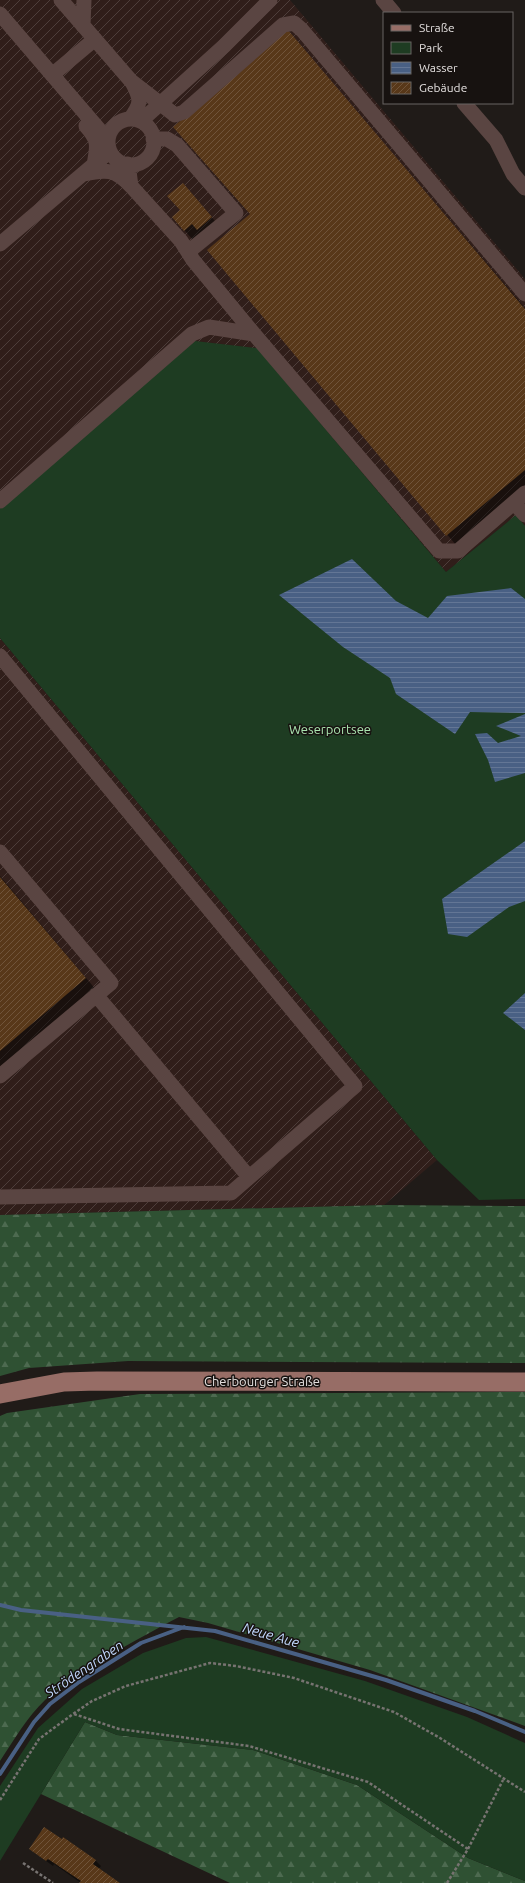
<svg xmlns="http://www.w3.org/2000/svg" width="525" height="1883" viewBox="0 0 525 1883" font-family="Ubuntu,sans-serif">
  <defs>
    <pattern id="industrial-furrows" width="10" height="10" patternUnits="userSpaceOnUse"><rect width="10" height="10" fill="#301e1a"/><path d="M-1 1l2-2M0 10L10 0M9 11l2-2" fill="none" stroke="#4e3e3b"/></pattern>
    <pattern id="forest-firs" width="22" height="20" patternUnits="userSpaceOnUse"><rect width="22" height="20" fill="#2f5133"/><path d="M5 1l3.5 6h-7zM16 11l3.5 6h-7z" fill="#4d6a50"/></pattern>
    <pattern id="water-rules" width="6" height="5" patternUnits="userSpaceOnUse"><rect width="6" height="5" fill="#496084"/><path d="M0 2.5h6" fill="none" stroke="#637695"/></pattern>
    <pattern id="building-hatch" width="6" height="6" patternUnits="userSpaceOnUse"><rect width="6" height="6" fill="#583819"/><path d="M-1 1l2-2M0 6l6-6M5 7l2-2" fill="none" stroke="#70543a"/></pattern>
  </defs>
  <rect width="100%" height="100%" fill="#201b18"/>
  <path fill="url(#industrial-furrows)" d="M0,0H290L525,279V526L516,515L446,572L257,348L0,507Z
    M0,638L437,1160L384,1205L0,1215Z"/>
  <path fill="url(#forest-firs)" d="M384,1205L525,1206V1363L128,1361L29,1368L0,1376V1215Z
    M525,1392V1726L370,1670L208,1623L179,1617C136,1640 82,1668 45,1700C27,1717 14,1740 0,1761V1416L7,1413L140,1394Z
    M85,1722L117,1735L253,1750L357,1785L468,1858L525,1881V1883H230L41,1794Z"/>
  <path fill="#1e3c22" d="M195,341L257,348L446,572L516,515L525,526V1199L479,1200L437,1160L0,638V507Z
    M206,1637L365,1681L467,1717L525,1743V1881L468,1858L357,1785L253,1750L117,1735L85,1722L0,1861V1786L38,1728L82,1689L143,1653L186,1638Z"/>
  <path fill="url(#water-rules)" d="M352,559L396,601L428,618L447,596L511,588L525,599V713L470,712L455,734L396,694L390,678L343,647L279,595Z
    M525,714V773L495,782L488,760L475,734L487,733L498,743L521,736L496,726Z
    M525,841V901L509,907L467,937L448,934L442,899Z
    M525,993V1030L503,1013Z"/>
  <path fill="#0007" d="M288,32L525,308V487L456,545L208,250L251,214Z
    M191,193L220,227L193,240L173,217L181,210Z
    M0,876L97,991L0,1072Z
    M30,1849L95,1860L101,1866L99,1869L119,1883H81L54,1864L53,1866Z"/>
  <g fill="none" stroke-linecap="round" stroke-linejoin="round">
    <path stroke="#496084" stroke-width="4" d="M0,1605L21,1610L215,1631L386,1680L475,1711L525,1732
      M0,1774L34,1722L50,1704L79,1682L141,1643L184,1627"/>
  </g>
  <path fill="url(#building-hatch)" d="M288,30L525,309V470L446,536L207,250L250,214L173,127Z
    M183,183L212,217L197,230L192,224L184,231L172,217L180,210L167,196Z
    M0,877L86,978L0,1051Z
    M44,1827L62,1839L63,1837L96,1860L93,1864L120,1883H79L81,1881L48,1859L46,1861L29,1849Z"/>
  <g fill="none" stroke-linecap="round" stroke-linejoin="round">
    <path stroke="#777371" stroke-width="2.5" stroke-dasharray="3 2" stroke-linecap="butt" d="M74,1714L119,1729L249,1746L368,1782L468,1849
      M0,1800L39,1739L73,1714L92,1701L126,1686L210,1663L236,1666L294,1678L394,1712L440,1738L525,1792
      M23,1863L53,1883
      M447,1883L468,1849L503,1780"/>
    <path stroke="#5a4542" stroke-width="15" d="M61,0L131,81L175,115L184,112L283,25L294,23L302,30L525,294
      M383,0L394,13
      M0,14L108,140
      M83,26L84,0
      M52,75L95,39
      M464,103L496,140L513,174L525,188
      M130,119C142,103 141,99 132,82
      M108 142a23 23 0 1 1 46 0a23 23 0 1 1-46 0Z
      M141,121L224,46L270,0
      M86,126C100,142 97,146 94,165
      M153,139H167L177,145L236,213L188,252
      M128,164L131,186L181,241L193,260L254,334L439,551H458L525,493
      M84,174C106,169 115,169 131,186
      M0,244L110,151
      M0,501L192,334L209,327L254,334
      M514,503L525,515
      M0,656L355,1086L231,1193L0,1197
      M0,852L111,983L0,1076
      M96,995L249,1177"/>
    <path stroke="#976d66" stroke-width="19" d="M0,1394L64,1382L97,1381L525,1382"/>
  </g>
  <g text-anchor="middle" stroke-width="3" stroke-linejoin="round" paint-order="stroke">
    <g font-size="13" fill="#a9e3ae" stroke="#171210">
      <text x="330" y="734">Weserportsee</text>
    </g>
    <g font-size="13" fill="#e3dfde" stroke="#171210">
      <text x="262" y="1386">Cherbourger Straße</text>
    </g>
    <g font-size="14" font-style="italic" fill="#c0d7fc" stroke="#171210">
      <text transform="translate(271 1635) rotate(16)" y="5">Neue Aue</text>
      <text transform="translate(84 1669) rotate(-34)" y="5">Strödengraben</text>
    </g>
  </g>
  <rect x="383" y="12" width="130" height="92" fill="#171210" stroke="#696462"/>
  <rect x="391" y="25" width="20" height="6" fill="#976d66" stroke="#696462"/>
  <text x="419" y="32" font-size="12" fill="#e3dfde">Straße</text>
  <rect x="391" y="42" width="20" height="12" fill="#1e3c22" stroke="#696462"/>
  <text x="419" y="52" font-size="12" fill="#e3dfde">Park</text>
  <rect x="391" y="62" width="20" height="12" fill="url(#water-rules)" stroke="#696462"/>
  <text x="419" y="72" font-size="12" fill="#e3dfde">Wasser</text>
  <rect x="391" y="82" width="20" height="12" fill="url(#building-hatch)" stroke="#696462"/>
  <text x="419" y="92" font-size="12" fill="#e3dfde">Gebäude</text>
</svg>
